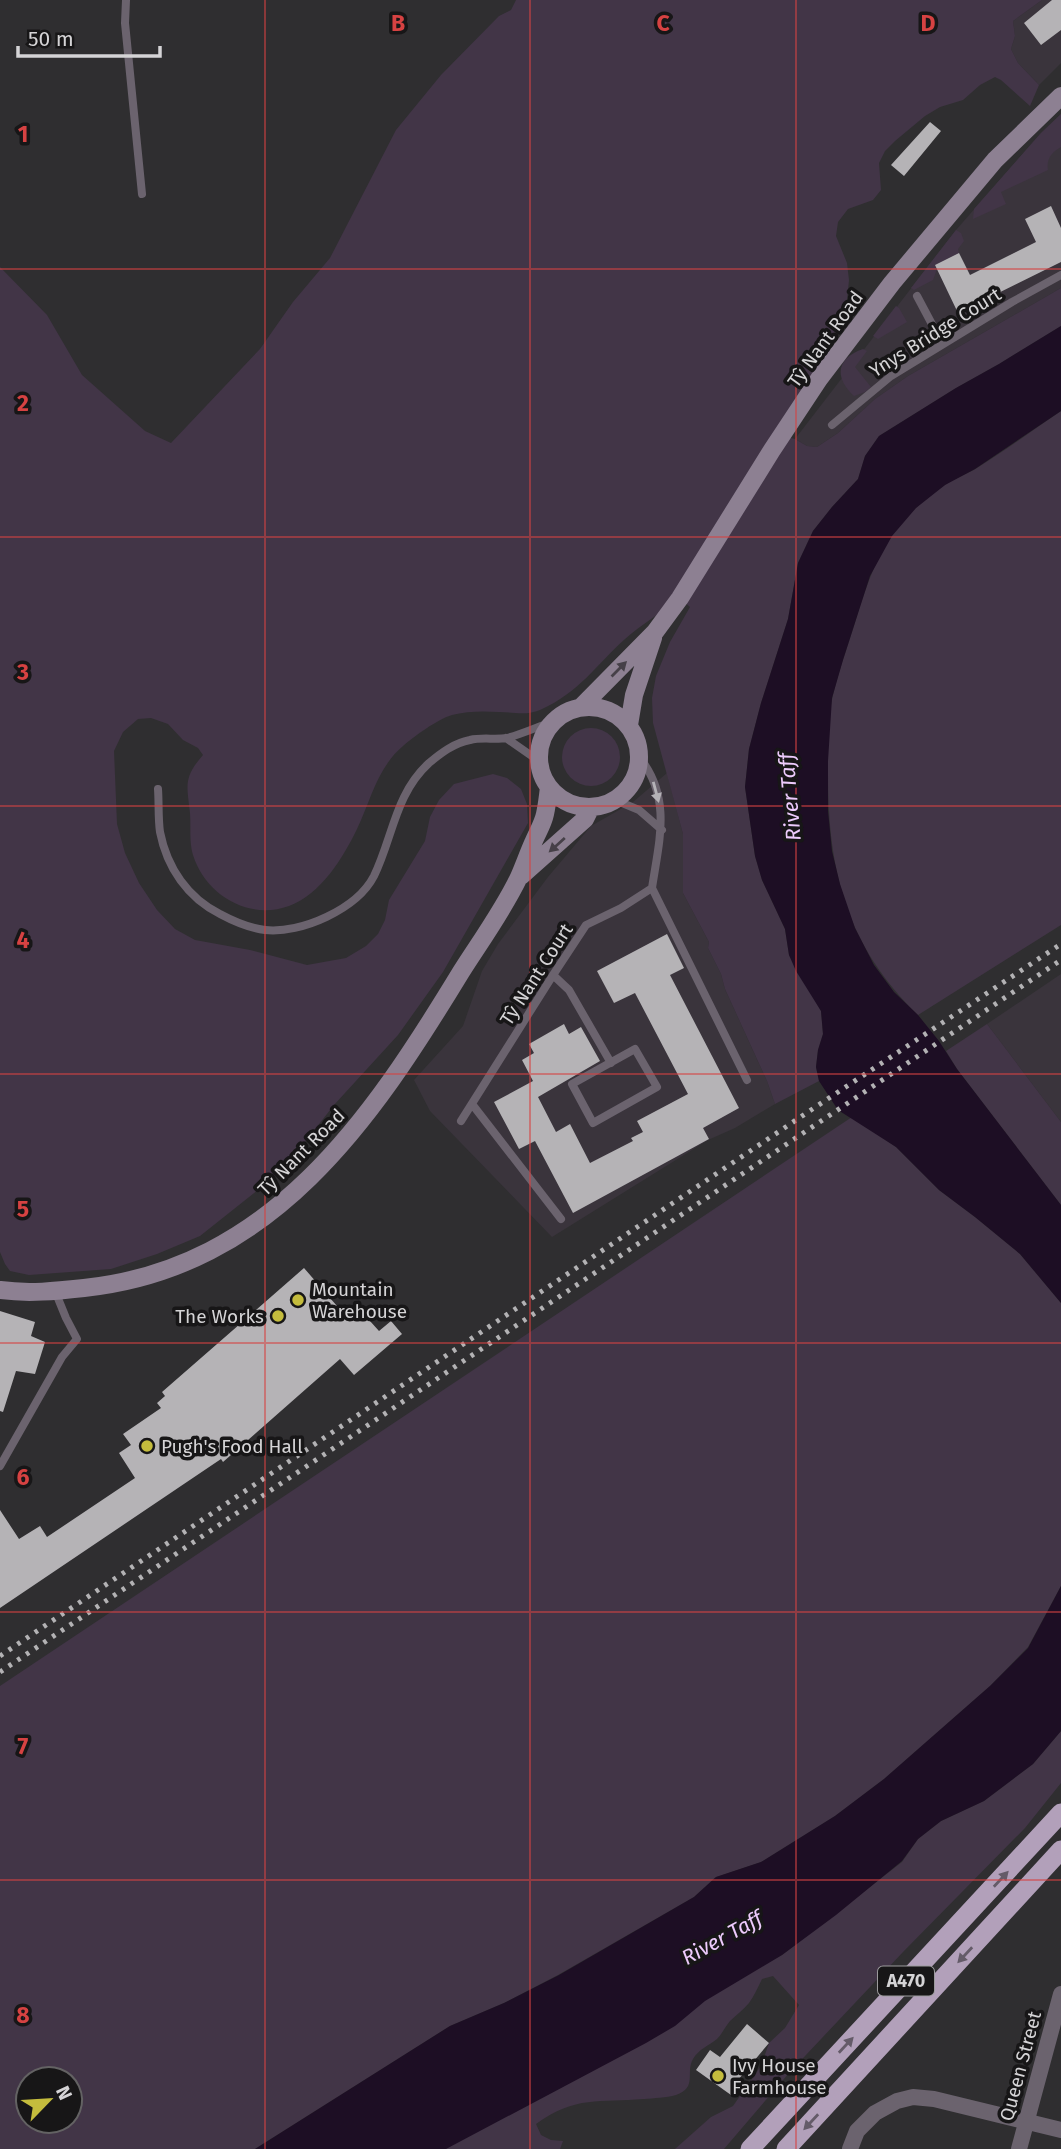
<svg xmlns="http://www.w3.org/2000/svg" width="1061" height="2149" viewBox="0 0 1061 2149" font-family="'Fira Sans',sans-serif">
  <rect width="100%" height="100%" fill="#2f2e30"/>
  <path fill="#3a343c" d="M1042,0H1061V63L1039,85L1018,63L1011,49L1015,36L1013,21Z
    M1061,114V288L908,376L875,399L838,433L817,447L807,446L795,439L956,230L1041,133Z
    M667,773L683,834V893L709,942L708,948L721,974L725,989L767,1081L775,1104L735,1128L708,1140L552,1237L430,1111L414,1080L463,1026L482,971L498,944L548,877L591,826L633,802Z
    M1061,974V1122L987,1024Z"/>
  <path fill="#423547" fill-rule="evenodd" d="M516,0H1042L1013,21L1015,36L1011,49L1018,63L1039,85L1030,106L1001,80L995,77L980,85L963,100L940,107L925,116L895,141L885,151L879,163L881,190L873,200L848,209L838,222L836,236L847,263L849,280L845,320L835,331L824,355L817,376L782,436L795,439L807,446L817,447L838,433L875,399L908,376L1061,288V326L999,364L956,388L879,436L865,456L858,479L832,507L813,531L798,563L788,619L761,703L749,749L745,787L755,856L762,880L785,929L789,955L821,1011L823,1034L818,1050L816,1067L819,1081L775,1104L767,1081L725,989L721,974L708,948L709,942L683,893V834L653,723L652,698L656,676L670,642L690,607L680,598C662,612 642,624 625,639C595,666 580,692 540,710C526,716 514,712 499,712C484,711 466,711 452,715C438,719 413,737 403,746C377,768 371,800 357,829C343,858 321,894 289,906C248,921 205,894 193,855C189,842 191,826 190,813C187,785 183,778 203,755L198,748L183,740L168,724L151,718L138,719L123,732L114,751L117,824L125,853L139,883L157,910L175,929L195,940L250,950L307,965L346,958L366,946L378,934L385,920L389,900L425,841L430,817L439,800L454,784L493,774L507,778L521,789L527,804L528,823L443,972L398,1035L334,1105L283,1170L200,1236L157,1254L111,1269L29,1275L10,1271L5,1264L0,1252V267L47,315L82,375L145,431L171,443L260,349L293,302L330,258L396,130L441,75L499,16L511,10Z
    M1061,114V147C1052,152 1046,159 1048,170L1001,192L1006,204L973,219L974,209L1041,133Z
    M956,230L961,233L964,241L958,249L959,253L935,265L937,269L933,280L914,290L911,288Z
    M896,306L899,308L907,322L878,339L873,336Z
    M863,349L867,351L855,367L871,387L865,392L854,396C834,378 836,358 863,349Z
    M1061,411V925L918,1015C847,946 828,872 828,775C828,749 827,720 833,695C838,673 846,651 853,629C863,597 872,565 891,536C904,516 925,499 945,485C955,478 967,474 977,468C1006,450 1033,430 1061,411Z
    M562 757a29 29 0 1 1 58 0a29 29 0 1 1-58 0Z
    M987,1024L1061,1122V1205L957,1069L946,1051Z
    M852,1117L896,1147L939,1190L975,1217L1020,1254L1061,1303V1586L1028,1647L990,1686L884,1779L835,1816L761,1862L716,1877L694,1897L558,1975L504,2003L450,2026L255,2149H0V1686ZM28,2079H70V2121H28Z
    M1061,1731V1783L1025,1828L903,1952L789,2073L724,2149H675L711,2117L733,2106L761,2066L769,2043L785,2028L799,2005L773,1976L762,1979C758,1987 754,1996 749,2003C743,2010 736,2015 730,2021C725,2027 722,2034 717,2039C708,2046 699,2049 693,2059C685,2073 698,2087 676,2095C666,2098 654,2098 644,2099C599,2103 576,2095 536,2124L541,2135L551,2140L563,2141L560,2149H440L703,1997L782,1955L902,1862L918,1839L941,1821L984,1801L1033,1764Z"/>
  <path fill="#1d0e24" d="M1061,326V411L975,469L945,485L916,508L892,536L870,576L843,660L832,698L828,761V811L832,851L840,884L855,928L874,965L894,992L918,1015L939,1041L957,1069L1061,1205V1303L1020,1254L975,1217L939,1190L896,1147L838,1110L819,1081L816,1067L818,1050L823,1034L821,1011L796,971L789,955L785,929L762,880L755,856L745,787L749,749L761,703L788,619L798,563L813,531L832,507L858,479L865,456L879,436L956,388L999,364Z
    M1061,1586V1731L1033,1764L984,1801L941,1821L918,1839L902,1861L836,1915L782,1955L705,2001L675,2026L646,2043L446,2149H255L450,2026L504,2003L559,1975L694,1897L716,1877L761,1862L835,1816L884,1779L990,1686L1028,1648Z"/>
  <path fill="#b5b3b6" d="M1052,0H1061V30L1041,45L1024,23Z
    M930,122L941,131L904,176L891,165Z
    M1051,206L1061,228V262L958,313L935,265L959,253L970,275L1036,242L1025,219Z
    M667,934L684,968L670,975L739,1108L703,1128L709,1139L573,1213L535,1141L519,1149L494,1102L533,1081L522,1060L534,1053L529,1044L564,1024L569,1034L581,1027L600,1061L538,1097L556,1132L570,1124L590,1163L633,1141L631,1138L643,1132L637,1121L688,1094L635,993L614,1003L597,971Z
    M304,1268L350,1321L361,1311L379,1331L391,1321L402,1334L354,1375L340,1359L223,1462L221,1459L0,1608V1510L19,1539L40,1526L47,1537L135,1478L119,1453L131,1445L123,1434L161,1408L157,1403L165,1396L162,1392Z
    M0,1311L35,1322L31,1336L45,1342L35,1374L16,1371L3,1412L0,1411Z
    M747,2024L769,2043L738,2080L740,2082L731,2095L696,2070L710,2050L720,2057Z"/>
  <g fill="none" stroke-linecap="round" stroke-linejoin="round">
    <path stroke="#6b636e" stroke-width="8" d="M126,0L125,23L142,194
      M917,296L942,343
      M832,425L891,376L1012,302L1061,275
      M506,738L539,761
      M158,789C159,803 158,818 160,832C167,868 188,898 220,914C233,921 249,928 265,930C301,934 357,909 374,876C393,837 395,794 429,763C441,753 454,743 470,740C482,737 495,740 507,738C522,734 537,727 552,722
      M615,800L639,810L662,830
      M652,888L747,1080
      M553,975L569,990L611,1063
      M635,1049L657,1087L593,1123L572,1084Z
      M472,1104L561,1219
      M461,1121L553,975L586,925L621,908L652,888C659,841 672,799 640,758
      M0,1466L62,1357L77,1339L66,1318L55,1291"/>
    <path stroke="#6b636e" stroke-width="16" d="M850,2149L857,2131L875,2113L897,2101L913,2097L934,2099L1061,2130
      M1019,2149L1061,1994"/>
    <path stroke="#8d8092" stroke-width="18" d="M582,706L655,632L680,598L772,450L819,379L892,283L995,160L1061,96
      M539 757a50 50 0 1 1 100 0a50 50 0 1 1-100 0Z
      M629,725L634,695L653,638
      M521,876L585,819L591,807
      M0,1290C28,1294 57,1291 84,1288C272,1268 371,1120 461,972C480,942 504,909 519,877C524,866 528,854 533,843C537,833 543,824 545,814C547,805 548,796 549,787"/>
    <path stroke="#b2a0ba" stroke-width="19" d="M750,2149L1061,1813
      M786,2149L1061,1850"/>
    <path stroke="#b3b2b4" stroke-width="5" stroke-dasharray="3.5 7" stroke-linecap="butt" d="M0,1656L811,1110L1061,944
      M0,1672L1061,960"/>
  </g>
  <defs><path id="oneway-solid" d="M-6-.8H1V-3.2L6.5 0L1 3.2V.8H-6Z" transform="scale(1.75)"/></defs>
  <g fill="#464048">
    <use href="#oneway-solid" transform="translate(619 669) rotate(-45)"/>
    <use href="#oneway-solid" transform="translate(557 845) rotate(138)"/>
  </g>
  <use fill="#b5b2b7" href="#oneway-solid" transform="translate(656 792) rotate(75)"/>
  <g fill="#645b68">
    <use href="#oneway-solid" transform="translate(1001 1879) rotate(-47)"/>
    <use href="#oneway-solid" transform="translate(965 1955) rotate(133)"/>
    <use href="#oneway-solid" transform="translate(846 2045) rotate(-47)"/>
    <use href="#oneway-solid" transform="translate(811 2122) rotate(133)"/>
  </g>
  <path fill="none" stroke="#d64242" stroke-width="2" stroke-opacity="0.55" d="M265,0V2149M530,0V2149M796,0V2149M0,269H1061M0,537H1061M0,806H1061M0,1074H1061M0,1343H1061M0,1612H1061M0,1880H1061"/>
  <g fill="#c4bc3d" stroke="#171617" stroke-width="2.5">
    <circle cx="298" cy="1300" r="7"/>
    <circle cx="278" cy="1316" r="7"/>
    <circle cx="147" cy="1446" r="7"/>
    <circle cx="718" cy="2076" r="7"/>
  </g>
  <g text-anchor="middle" stroke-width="7" stroke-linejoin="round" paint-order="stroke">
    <rect fill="#171617" stroke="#9c9b9d" stroke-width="2" x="878" y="1966.5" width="56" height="29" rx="5"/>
    <g font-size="18" font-weight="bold" fill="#d5d4d6">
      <text x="906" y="1987">A470</text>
    </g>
    <g font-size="19" fill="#d5d4d6" stroke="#171617">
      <text transform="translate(935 332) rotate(-32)" y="7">Ynys Bridge Court</text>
      <text transform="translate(825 339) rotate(-54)" y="7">Tŷ Nant Road</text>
      <text transform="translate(536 974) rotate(-57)" y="7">Tŷ Nant Court</text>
      <text transform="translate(301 1152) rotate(-45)" y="7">Tŷ Nant Road</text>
      <text transform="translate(1020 2066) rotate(-75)" y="7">Queen Street</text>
    </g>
    <g font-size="19" fill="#d5d4d6" stroke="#171617" text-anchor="start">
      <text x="312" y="1296">Mountain<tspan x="312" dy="22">Warehouse</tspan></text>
      <text x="264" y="1323" text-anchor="end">The Works</text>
      <text x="161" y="1453">Pugh's Food Hall</text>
      <text x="732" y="2072">Ivy House<tspan x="732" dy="22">Farmhouse</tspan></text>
    </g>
    <g font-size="21" font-style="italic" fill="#edcbfc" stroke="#171617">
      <text transform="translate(790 797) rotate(-95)" y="7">River Taff</text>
      <text transform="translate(722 1938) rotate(-29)" y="7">River Taff</text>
    </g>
  </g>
  <g font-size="23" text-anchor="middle" font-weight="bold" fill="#d64242" stroke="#171617" stroke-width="7" stroke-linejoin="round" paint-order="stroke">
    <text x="398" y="31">B</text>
    <text x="663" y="31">C</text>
    <text x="928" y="31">D</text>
    <text x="23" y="142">1</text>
    <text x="23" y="411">2</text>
    <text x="23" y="680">3</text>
    <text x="23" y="948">4</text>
    <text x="23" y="1217">5</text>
    <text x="23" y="1485">6</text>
    <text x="23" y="1754">7</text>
    <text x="23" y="2023">8</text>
  </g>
  <g transform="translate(49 2100) rotate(65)"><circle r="33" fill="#171617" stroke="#636263" stroke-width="2"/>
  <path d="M0-5L12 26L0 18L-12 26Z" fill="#c4bc3d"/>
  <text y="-10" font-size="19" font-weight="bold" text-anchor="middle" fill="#d5d4d6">N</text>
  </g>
  <path d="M18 46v10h142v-10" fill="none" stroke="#d5d4d6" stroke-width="3.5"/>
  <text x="28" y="46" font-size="21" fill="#d5d4d6" stroke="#171617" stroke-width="5" paint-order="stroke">50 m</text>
</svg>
